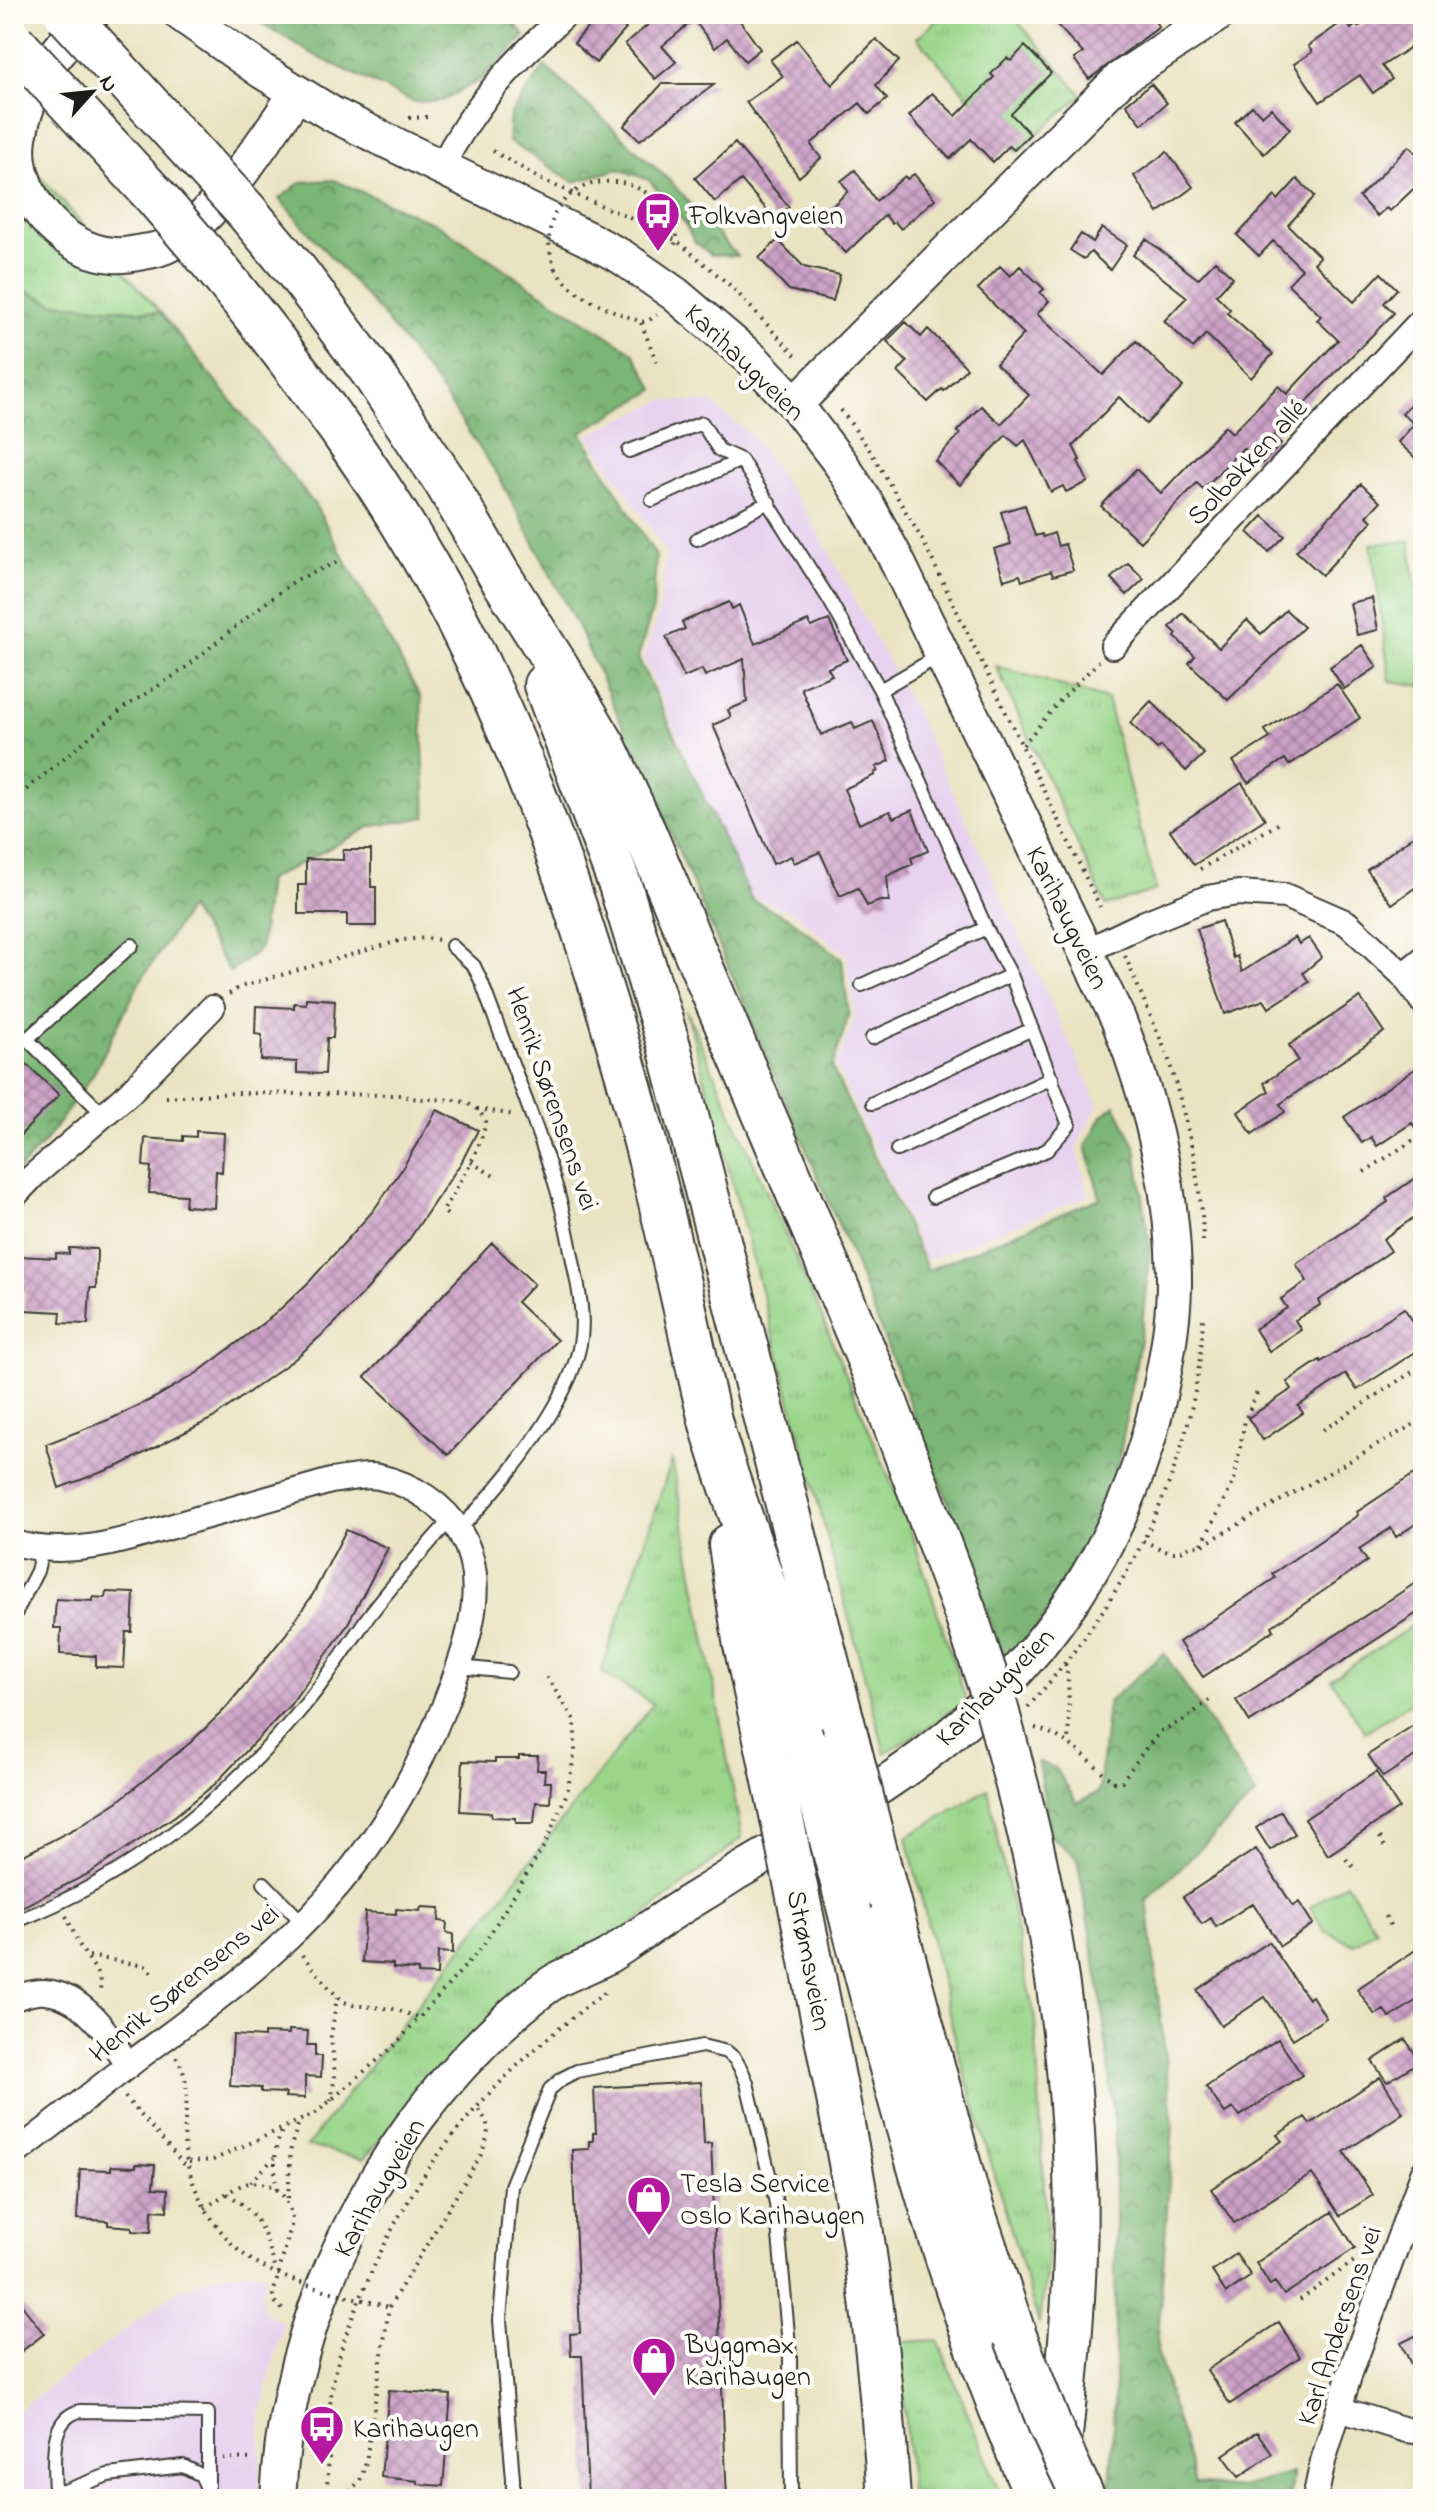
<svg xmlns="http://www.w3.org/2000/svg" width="1437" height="2513" viewBox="0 0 1437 2513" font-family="'Indie Flower',sans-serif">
  <defs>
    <pattern id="grass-tufts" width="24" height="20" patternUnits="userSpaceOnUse" patternTransform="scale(2)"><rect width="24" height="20" fill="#9ad58a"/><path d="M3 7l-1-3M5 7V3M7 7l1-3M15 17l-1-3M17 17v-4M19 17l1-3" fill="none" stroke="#84b676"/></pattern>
    <pattern id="forest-crowns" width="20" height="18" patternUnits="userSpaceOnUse" patternTransform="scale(2)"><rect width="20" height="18" fill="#7bb676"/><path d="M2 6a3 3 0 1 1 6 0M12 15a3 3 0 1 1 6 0" fill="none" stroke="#649360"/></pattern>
    <pattern id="building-cross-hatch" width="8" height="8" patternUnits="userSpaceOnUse" patternTransform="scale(2)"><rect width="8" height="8" fill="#cca0c7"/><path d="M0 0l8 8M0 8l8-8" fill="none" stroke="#a582a1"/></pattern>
  </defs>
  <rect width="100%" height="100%" fill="#fdfcf7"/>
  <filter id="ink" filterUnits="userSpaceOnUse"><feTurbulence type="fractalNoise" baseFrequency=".0125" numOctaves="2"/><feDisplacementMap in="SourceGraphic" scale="16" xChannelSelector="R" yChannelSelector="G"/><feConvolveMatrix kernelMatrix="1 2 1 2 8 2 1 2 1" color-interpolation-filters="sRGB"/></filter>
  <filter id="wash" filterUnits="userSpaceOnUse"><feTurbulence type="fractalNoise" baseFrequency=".006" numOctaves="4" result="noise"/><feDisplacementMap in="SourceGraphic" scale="32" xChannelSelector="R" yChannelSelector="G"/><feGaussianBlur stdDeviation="1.8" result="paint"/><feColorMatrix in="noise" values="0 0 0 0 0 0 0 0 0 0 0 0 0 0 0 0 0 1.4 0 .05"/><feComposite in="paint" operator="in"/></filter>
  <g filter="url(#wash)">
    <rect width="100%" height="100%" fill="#eae3c2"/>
    <path fill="#e7d2ef" d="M663,400L712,403L752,436L808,514L917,715L1098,1104L1076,1147L1089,1196L926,1261L836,1066L855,1017L847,956L793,912L749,895L643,658L658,616L667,553L588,435Z
      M243,2272L267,2273L261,2291L262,2306L268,2315L283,2323L261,2410L259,2499H14V2414L177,2291L214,2276Z"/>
    <path fill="url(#grass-tufts)" stroke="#5b7853" stroke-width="2" d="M944,14H1011L1082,95L1017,152L917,38Z
      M14,147L161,313L53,303L14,285Z
      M1410,541L1419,617H1423V686L1390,681L1371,544Z
      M996,666L1107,699L1156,890L1106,906Z
      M686,1010L818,1308L910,1528L967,1703L885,1753Z
      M672,1460L742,1838L419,2093L364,2159L307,2146L653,1704L601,1672Z
      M988,1789L1035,2021L1048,2259L1039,2324L958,2051L907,1837Z
      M938,2340L1002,2499H911L899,2342Z"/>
    <path fill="url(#forest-crowns)" stroke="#4c6949" stroke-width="2" d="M246,14H507L525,36L483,78L442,101L414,102L320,58Z
      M545,66L670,181L737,256L711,255L694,241L684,222L649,180L619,169L574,182L508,141L510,115Z
      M334,180L440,226L536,290L633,352L655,390L581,432L656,556L653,608L638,658L752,900L791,919L842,960L849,1015L832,1068L928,1270L1100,1198L1086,1146L1102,1116L1115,1105L1136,1148L1150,1246L1142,1328L1108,1523L1008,1670L952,1512L851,1254L659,805L577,625L499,477L437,385L379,311L279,199L301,182Z
      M14,285L53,303L161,313L315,505L421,698L426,817L370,827L268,880L260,949L230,972L189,908L139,983L94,1073L47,1139L14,1175Z
      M1164,1653L1256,1794L1147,1900L1173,2125L1157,2351L1195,2483L1238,2488L1292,2473L1290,2499H1112L1110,2495L1115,2382V2130L1102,2004L1077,1857L1050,1836L1038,1762L1056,1768L1077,1803L1099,1792L1108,1702Z"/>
    <path fill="#9ad58a" stroke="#5b7853" stroke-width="2" d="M1423,1619V1695L1365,1732L1331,1679Z
      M1346,1883L1376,1929L1354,1944L1325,1931L1310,1907Z"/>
    <g id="blocks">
      <path fill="url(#building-cross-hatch)" d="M661,14H735L760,49L745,61L727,38L715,48L694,20L662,46L676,62L655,79L625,44Z
        M1047,14H1149L1159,27L1089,79L1074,59L1083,53Z
        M1378,14H1423V39L1382,66L1392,79L1373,93L1360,75L1320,102L1294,64L1312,52L1308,46L1345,20L1351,29L1356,25L1358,27Z
        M598,16L606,23L612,17L626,29L596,63L574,43Z
        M876,39L899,61L876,85L887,99L869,114L860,103L812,143L811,145L821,158L799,177L746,102L783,76L770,60L797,40L832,85Z
        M1025,46L1051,73L1011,114L1030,134L1014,150L1009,146L993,162L971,139L950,159L909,116L932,93L956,116L994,77L991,74L1007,58L1011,61Z
        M662,84H715L640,140L624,126Z
        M1151,84L1167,103L1142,124L1126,104Z
        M1252,106L1262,116L1271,108L1290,129L1264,154L1235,122Z
        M735,143L789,207L775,219L741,180L715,202L695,178Z
        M1409,146L1423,160V180L1390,211L1386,208L1377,216L1359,197Z
        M1167,152L1193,187L1158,213L1134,176Z
        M855,170L876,201L905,176L907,179L914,174L935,199L901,229L895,222L892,224L885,215L846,253L816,222L848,191L841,181Z
        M1297,179L1315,196L1288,225L1320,257L1314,263L1354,302L1381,273L1397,289L1384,303L1394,313L1273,436L1281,444L1260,465L1243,448L1203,489L1197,483L1140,542L1101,506L1136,469L1161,493L1225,426L1232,433L1278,386L1287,394L1338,340L1317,320L1321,316L1288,284L1302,269L1273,241L1259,256L1237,235L1275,196L1278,200Z
        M1102,228L1127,245L1110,270L1091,252L1084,259L1070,250L1081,234L1093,242Z
        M1146,239L1198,279L1215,261L1233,277L1216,295L1230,309L1227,313L1273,354L1251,378L1206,334L1193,348L1164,321L1187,297L1133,255Z
        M778,240L804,267L840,275L833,301L789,290L759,258Z
        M1000,266L1010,276L1020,266L1044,289L1040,293L1049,301L1037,314L1103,375L1136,341L1183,387L1146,424L1119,397L1073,446L1080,460L1078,461L1088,482L1066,492L1063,486L1051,492L1025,440L1018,446L1006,435L960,485L935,461L960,434L957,431L981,406L1001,424L1029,395L996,364L1024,334L978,289Z
        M906,322L921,337L928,329L967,368L944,391L942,389L928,402L898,372L907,362L887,341Z
        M1423,391V465L1398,442L1414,424L1402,413Z
        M1361,484L1380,502L1367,516L1372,521L1322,575L1296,551Z
        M1025,505L1035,536L1042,534L1043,537L1054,533L1058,546L1065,544L1073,570L1053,576L1051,571L1022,581L1020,575L1004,580L994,549L1011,544L1001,512Z
        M1263,516L1285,536L1269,552L1248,532Z
        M1128,563L1144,579L1127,595L1111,578Z
        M1372,598L1378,630L1357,635L1350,603Z
        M729,602L732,609L739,605L755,644L808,621L811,627L829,620L847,660L828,668L832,675L801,688L821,735L852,722L855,729L873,721L890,761L876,767L878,771L874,773L875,775L844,789L859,824L890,811L893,818L912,810L928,851L911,858L913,864L887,876L889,901H880L867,906L858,888L840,896L820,852L794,863L791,856L773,864L713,725L731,717L728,710L747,702L744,659L705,676L702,669L684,677L666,637L685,629L682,622Z
        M1286,610L1304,627L1228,700L1189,663L1195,656L1175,637L1177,634L1170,627L1183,613L1219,648L1247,620L1261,634Z
        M1362,645L1377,667L1344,689L1330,667Z
        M1337,684L1360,718L1289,765L1285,759L1248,783L1233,761L1270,738L1265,730Z
        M1151,701L1204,754L1186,771L1161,746L1157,749L1130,723Z
        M1242,783L1265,819L1194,865L1170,830Z
        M1423,829V882L1392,904L1367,870Z
        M343,850H371V887H376V926H347V914H298V885H306V859L343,860Z
        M1221,921L1233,958L1237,956L1242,972L1295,937L1299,944L1309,938L1322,957L1303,973L1309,982L1269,1008L1264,1000L1225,1014L1197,929Z
        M1360,997L1384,1032L1280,1104L1285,1112L1252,1134L1238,1112L1269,1091L1264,1083L1298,1060L1289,1045Z
        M306,998L335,1000L333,1038H327L325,1074L297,1073V1062L261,1060L262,1035L255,1034L256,1006L294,1008V1003L306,1004Z
        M14,1052L59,1095L14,1142Z
        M1415,1069L1423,1080V1140L1412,1123L1377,1146L1371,1137L1362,1143L1344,1117Z
        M437,1110L478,1130L461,1163L408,1241L369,1287L334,1324L296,1358L213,1418L121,1465L59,1488L46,1444L113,1418L156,1397L197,1373L274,1315L309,1282L373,1211L400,1172Z
        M196,1131L224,1133L222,1172L216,1171L214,1208L185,1206L186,1195L149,1193L151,1167L143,1166L145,1138L183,1141V1136L196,1137Z
        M1423,1173V1211L1383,1239L1391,1251L1318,1301L1320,1305L1295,1320L1301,1330L1269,1351L1255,1329L1287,1308L1281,1299L1307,1281L1296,1264L1388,1202L1386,1198Z
        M492,1243L534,1284L517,1302L557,1340L448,1455L365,1377Z
        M69,1248L97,1249L96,1288H90L88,1324L60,1323L61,1312L24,1310L25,1285L18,1284L19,1256L56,1258V1253L69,1254Z
        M1404,1308L1423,1336V1347L1357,1390L1346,1374L1298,1406L1303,1413L1263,1440L1248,1418L1292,1389L1287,1382L1320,1360L1321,1362Z
        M1423,1468V1519L1396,1537L1391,1528L1359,1549L1367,1561L1272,1626L1274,1630L1203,1677L1179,1642L1275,1578L1272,1574L1358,1515L1357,1512Z
        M346,1530L388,1548L346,1627L290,1705L215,1784L175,1816L90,1873L14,1911V1860L76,1828L117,1802L191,1742L225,1709L286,1634L313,1594Z
        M1423,1578V1609L1250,1722L1236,1700Z
        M106,1592L134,1593L132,1632H126L124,1668L96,1667V1656L60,1654L61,1628H54L56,1599L93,1601V1597L105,1598Z
        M1423,1719V1751L1383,1777L1368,1755Z
        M519,1756H538L537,1770H545L544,1782H551L550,1803L536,1802L534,1823H516V1818L492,1817L491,1813L460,1811L463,1761L495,1762V1759H519Z
        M1376,1772L1399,1808L1328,1855L1305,1819Z
        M1281,1811L1295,1834L1270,1850L1256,1828Z
        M1256,1849L1293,1906L1299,1902L1313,1924L1280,1946L1253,1903L1216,1927L1211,1918L1202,1924L1183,1897Z
        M421,1907L440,1908L439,1921L447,1922L446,1933L453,1934V1953L438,1952L437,1975L418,1974V1970L393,1968V1964L362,1962L365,1912L396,1914V1909L420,1911Z
        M1269,1942L1308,1999L1312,1996L1326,2018L1293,2039L1265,1997L1221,2026L1197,1990Z
        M1423,1945V1996L1390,2018L1384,2010L1375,2015L1357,1989Z
        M289,2030L308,2031L307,2045H315V2056H322L321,2077L305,2076V2098L285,2097L286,2093L261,2092V2088L230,2086L233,2035L264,2037V2033L289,2034Z
        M1278,2039L1302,2075L1240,2116L1233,2108L1225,2113L1206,2087Z
        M1405,2039L1420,2061L1387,2082L1372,2061Z
        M1380,2077L1403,2113L1344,2152L1373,2195L1340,2216L1312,2174L1234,2223L1211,2189L1282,2141L1277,2135L1305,2117L1310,2124Z
        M701,2082L704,2144L711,2143L727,2499H588L582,2356H571L570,2334L580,2333L572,2150L589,2149V2141H593V2133H596L594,2088Z
        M136,2164L155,2165L153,2188L168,2189L167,2211L152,2210L151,2232L132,2231V2227L108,2225V2221L77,2219L80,2169L111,2170V2166L136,2167Z
        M1332,2212L1355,2248L1284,2295L1275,2282L1270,2285L1256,2263Z
        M1236,2254L1251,2276L1226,2293L1212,2271Z
        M14,2295L44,2334L14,2357Z
        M1279,2322L1300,2357L1230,2404L1207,2370Z
        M1423,2332V2390L1401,2343Z
        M389,2390L451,2395L443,2486L418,2484V2481L381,2477Z
        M1257,2432L1272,2454L1239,2477L1223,2455Z"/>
    </g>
  </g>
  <g filter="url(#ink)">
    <use href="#blocks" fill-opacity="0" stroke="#3b3a35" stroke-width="2"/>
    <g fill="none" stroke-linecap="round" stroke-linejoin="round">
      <g stroke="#3b3a35" stroke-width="16">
        <path id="lane" d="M629,451L702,423L719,450L741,460L830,601L880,690L986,928L1011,975L1069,1125L1047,1150L933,1197
          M652,500L741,460
          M697,539L769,502
          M880,690L939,656
          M452,946L474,966L482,983C505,1048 532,1111 553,1177C563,1206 568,1236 574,1266C579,1290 585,1319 580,1344C568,1407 503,1483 459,1530
          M862,985L986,928
          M872,1038L1011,975
          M873,1103L1032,1029
          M103,1114L27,1039L132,945
          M897,1150L1052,1078
          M14,1616L37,1571L42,1550
          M459,1667L509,1672
          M264,1883L304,1924
          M14,1922C130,1878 230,1797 308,1701C330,1674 348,1645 368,1617C394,1583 422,1551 451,1519
          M55,2495C55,2469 46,2419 80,2411L208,2413V2491
          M43,2499L108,2475L183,2466L201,2475L207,2488
          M513,2499V2479L500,2320L511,2186L550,2089L563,2078L577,2071L702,2046L727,2052L735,2059L742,2071L747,2083L776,2203L790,2356L791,2499"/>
      </g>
      <g stroke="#3b3a35" stroke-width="28">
        <path id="street" d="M441,168C473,105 514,61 566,14
          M1113,646L1423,319
          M1086,951L1145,923L1207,898L1238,893L1285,896L1347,923L1403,975L1423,1002
          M1403,975L1423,959
          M14,1196L33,1176L129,1093L212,1008
          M14,1543C77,1561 140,1535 200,1518C244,1506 288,1493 331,1481C347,1479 364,1474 379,1477C412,1484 445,1505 461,1534C487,1579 471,1634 454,1680C426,1759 383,1835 327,1898C273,1960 204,2009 138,2058C96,2090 56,2123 14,2154
          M14,1998C24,1995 35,1991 45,1992C84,1995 110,2036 128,2066
          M1339,2409L1406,2430L1423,2432
          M1315,2499L1323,2461L1350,2373L1423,2173"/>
      </g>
      <g stroke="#3b3a35" stroke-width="38">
        <path id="secondary" d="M92,14C57,49 26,87 19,138C11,191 59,251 113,255C122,256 133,254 143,252C153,251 163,248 172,243C216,217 267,136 297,93
          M181,14L262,71L332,114L586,238L622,257L675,294L754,361L795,404L841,464L866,503L895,557L1118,1019C1152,1104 1174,1191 1174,1283C1174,1314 1169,1345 1163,1376C1133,1538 1043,1670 910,1766C855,1806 793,1839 734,1874C716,1886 697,1897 678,1909C654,1924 632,1941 608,1956C592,1965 574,1971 557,1980C544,1987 532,1998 520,2008C379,2129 287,2313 278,2499
          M795,404L1120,79L1218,14"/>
      </g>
      <g stroke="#3b3a35" stroke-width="46">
        <path id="highway" d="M246,211L297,272L372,372L446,483L498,573L557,666L605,747L644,831L884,1397L965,1612
          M203,252C299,368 389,488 458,622C529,761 579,909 622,1058C646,1140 665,1222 684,1305C693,1344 701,1385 711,1424C728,1485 752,1543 770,1604C784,1651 794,1699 807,1746
          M545,685L620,885L669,1046L843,1722
          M730,1545L744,1640L771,1766
          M1019,1793C1051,1916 1070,2044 1075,2171C1079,2280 1066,2391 1054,2499
          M886,1891L967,2192L1015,2336
          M850,1914C902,2112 954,2312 1038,2499
          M807,1940C825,2035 846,2131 861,2227C875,2317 883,2408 889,2499"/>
      </g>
      <path stroke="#3b3a35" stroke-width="4" stroke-dasharray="2 6" stroke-linecap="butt" d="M409,118L428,117
        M493,151L542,180L655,229L677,241L732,287L797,357
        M651,196C666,210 685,226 673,248
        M555,269C575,299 610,309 641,322L648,321L657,315
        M641,323L658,365
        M841,410L871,452L924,543L1100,907
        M1023,745L1057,704L1099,661
        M14,800L125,707L180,672L255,611L296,580L342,560
        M1200,869L1278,824
        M1125,956L1168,1057L1182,1106L1194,1157L1202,1212L1203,1241
        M229,994L240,987L402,940L427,938L439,940
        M166,1097L235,1093L400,1095C429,1106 470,1087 486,1122C479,1154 459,1183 443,1211L451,1218
        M477,1109L515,1115
        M471,1162L494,1176
        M1364,1172L1423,1134
        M1323,1430L1423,1365
        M1143,1541C1152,1544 1166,1553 1176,1552C1187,1551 1185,1544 1201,1546L1423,1419
        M1202,1544L1234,1481L1245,1420L1258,1390
        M1065,1664C1070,1673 1069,1729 1068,1743
        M1028,1707C1125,1599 1200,1462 1203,1314
        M1035,1728C1067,1736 1089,1760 1113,1782L1122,1781L1147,1747L1161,1731L1184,1720L1212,1698
        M1380,1837L1387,1851
        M1346,1859L1357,1871
        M1416,1896L1423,1907
        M66,1916C71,1926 75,1937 80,1946C88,1961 105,1976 99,1994
        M1386,1916L1392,1930
        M302,1955L331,1990L344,2002L353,2005L393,2009L421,2018
        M89,1956L145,1966L154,1975
        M176,2057C196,2087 181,2117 185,2150C190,2188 210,2222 237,2249
        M125,2097L188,2169
        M331,2101L335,2075L331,2036L337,1997
        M189,2162L213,2160L316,2113L395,2045L482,1947L544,1846L567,1793L575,1751V1721L546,1676
        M251,2182L274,2158
        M277,2189C274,2168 273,2151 282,2131
        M227,2194C261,2213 265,2235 276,2270
        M288,2198L291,2146L299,2122
        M205,2208C218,2200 235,2185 250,2183C275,2179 291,2199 292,2222L273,2295L275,2302L286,2313
        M1300,2300L1368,2251
        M223,2458L255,2459
        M326,2495L348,2493L360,2481L366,2462L389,2307L482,2153C489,2133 492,2125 477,2108
        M326,2499C328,2477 329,2454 330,2432C331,2417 329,2404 332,2389C338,2353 351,2318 366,2285C420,2156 496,2074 607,1991"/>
      <use href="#lane" stroke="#fff" stroke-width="12"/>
      <use href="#street" stroke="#fff" stroke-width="24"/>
      <use href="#secondary" stroke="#fff" stroke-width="34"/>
      <use href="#highway" stroke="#fff" stroke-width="42"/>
      <g stroke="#3b3a35" stroke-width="46" stroke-linecap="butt">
        <path id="highway-bridge" d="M66,14L246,211
          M14,43L154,195L203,252
          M965,1612L997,1709L1019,1793
          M843,1722L886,1891
          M807,1746L850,1914
          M771,1766L807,1940
          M1015,2336L1050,2426L1084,2499"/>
      </g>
      <path stroke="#3b3a35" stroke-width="4" stroke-dasharray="2 6" stroke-linecap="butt" d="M555,269C552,260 549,250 549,239C551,185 611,166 651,196
        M237,2249C278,2284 338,2292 389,2307"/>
      <use href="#highway-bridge" stroke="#fff" stroke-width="42"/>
    </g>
  </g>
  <defs>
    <g id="bus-pin" transform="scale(2.3)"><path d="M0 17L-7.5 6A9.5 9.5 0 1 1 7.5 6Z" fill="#b5179e" stroke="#fdfcf7"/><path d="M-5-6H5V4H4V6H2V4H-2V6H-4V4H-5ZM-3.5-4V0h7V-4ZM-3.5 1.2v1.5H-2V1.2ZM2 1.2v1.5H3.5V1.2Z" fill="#fff"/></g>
    <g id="shop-pin" transform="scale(2.3)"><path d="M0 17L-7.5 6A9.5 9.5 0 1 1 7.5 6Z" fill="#b5179e" stroke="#fdfcf7"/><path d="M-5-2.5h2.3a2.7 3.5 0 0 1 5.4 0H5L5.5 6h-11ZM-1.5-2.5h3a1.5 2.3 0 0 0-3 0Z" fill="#fff"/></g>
  </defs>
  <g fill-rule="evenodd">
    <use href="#bus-pin" x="658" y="214"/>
    <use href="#shop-pin" x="649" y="2198"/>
    <use href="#shop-pin" x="654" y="2359"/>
    <use href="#bus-pin" x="322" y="2427"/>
  </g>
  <g text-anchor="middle" stroke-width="8" stroke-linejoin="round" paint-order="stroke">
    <g font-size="28" fill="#1c1c1c" stroke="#fdfcf7" text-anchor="start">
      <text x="689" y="224">Folkvangveien</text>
      <text x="680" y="2192">Tesla Service<tspan x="680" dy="32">Oslo Karihaugen</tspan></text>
      <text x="685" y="2353">Byggmax<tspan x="685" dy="32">Karihaugen</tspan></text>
      <text x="353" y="2437">Karihaugen</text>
    </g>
    <g font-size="28" fill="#1c1c1c" stroke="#fdfcf7">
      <text transform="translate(746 361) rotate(44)" y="10">Karihaugveien</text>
      <text transform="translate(1246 461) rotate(-47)" y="10">Solbakken allé</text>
      <text transform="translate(1069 917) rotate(64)" y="10">Karihaugveien</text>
      <text transform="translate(554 1098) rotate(71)" y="10">Henrik Sørensens vei</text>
      <text transform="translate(994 1686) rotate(-45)" y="10">Karihaugveien</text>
      <text transform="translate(811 1960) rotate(79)" y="10">Strømsveien</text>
      <text transform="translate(183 1982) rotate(-39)" y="10">Henrik Sørensens vei</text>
      <text transform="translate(378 2187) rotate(-60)" y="10">Karihaugveien</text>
      <text transform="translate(1338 2325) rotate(-71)" y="10">Karl Andersens vei</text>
    </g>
  </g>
  <rect width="1437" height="2513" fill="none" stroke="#fdfcf7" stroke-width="48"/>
  <g transform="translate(92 92) rotate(63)" stroke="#fdfcf7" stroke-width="6" paint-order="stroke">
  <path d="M0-6L14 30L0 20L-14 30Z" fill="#1c1c1c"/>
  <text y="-12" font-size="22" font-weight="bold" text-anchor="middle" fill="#1c1c1c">N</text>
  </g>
</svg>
